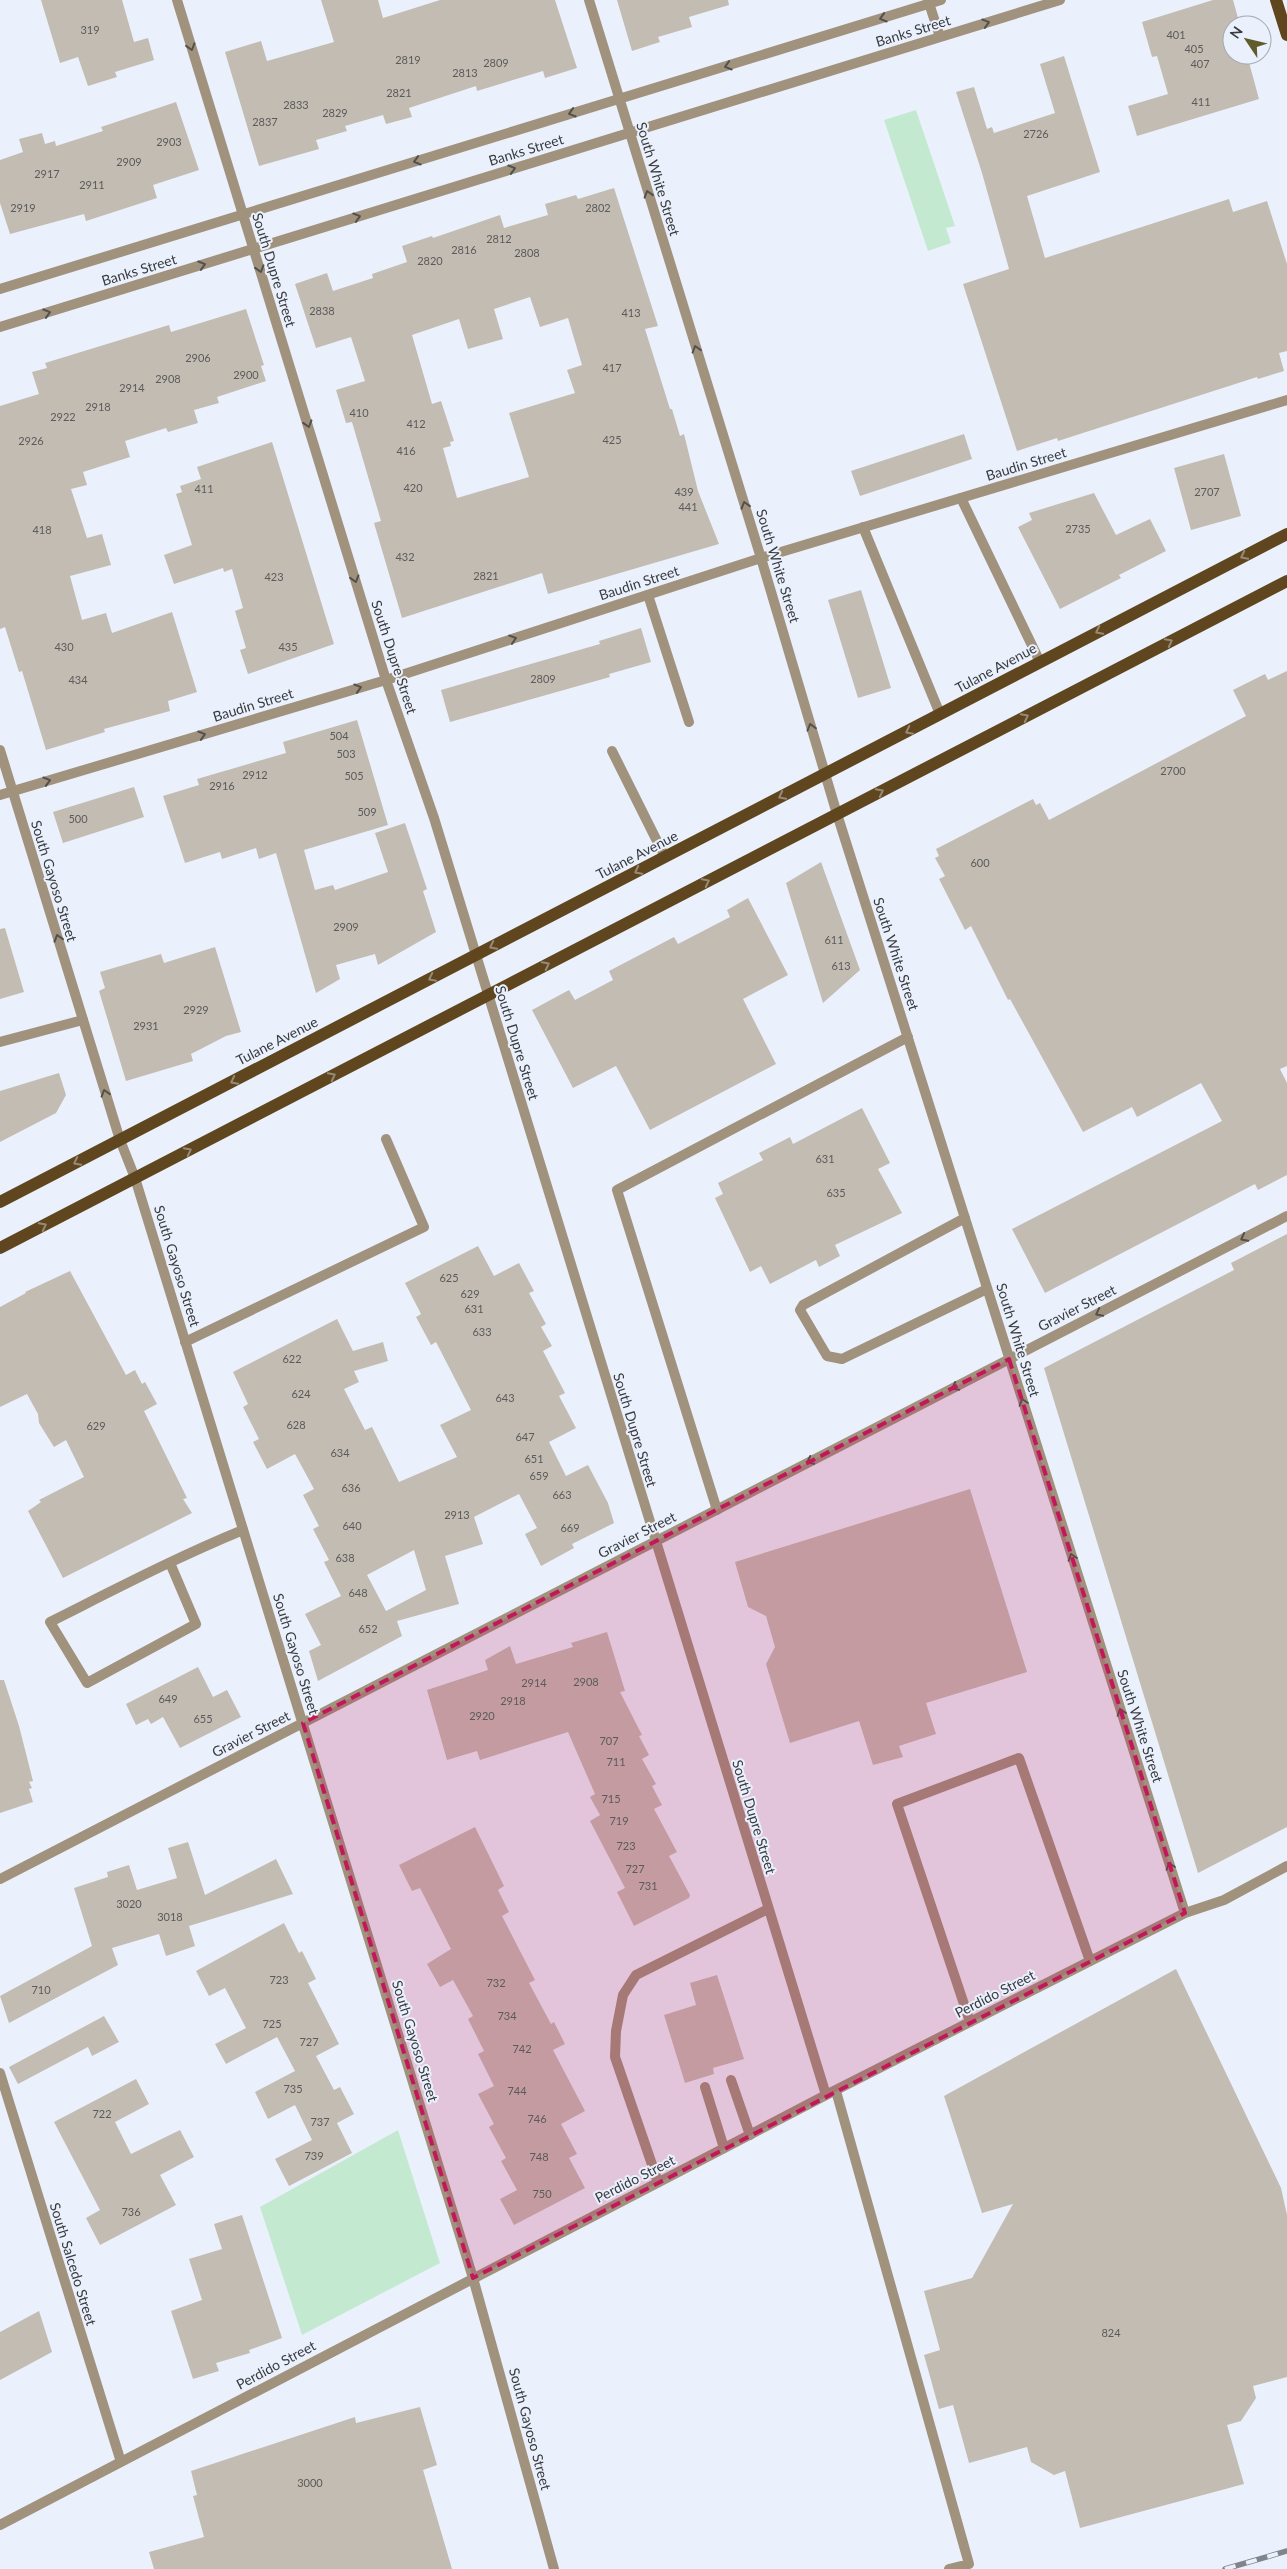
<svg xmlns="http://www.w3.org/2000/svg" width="1287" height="2569" viewBox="0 0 1287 2569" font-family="Lato,sans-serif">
  <rect width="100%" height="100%" fill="#ebf1fc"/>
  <path fill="#c3ead1" d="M916,110L955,226L946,228L951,243L928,251L884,120Z
    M398,2130L440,2263L302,2335L260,2207Z"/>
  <path fill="#c3bcb2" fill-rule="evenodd" d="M41,0H122L134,42L148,38L154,60L115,72L117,77L88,86L78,57L60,63Z
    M321,0H378L383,18L440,0H555L577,68L545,78L543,71L477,91L476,86L409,108L412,117L386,124L383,115L345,126L347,131L316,140L319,149L259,166L225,52L261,41L267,61L334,42Z
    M617,0H728L729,5L689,17L692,27L658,37L660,42L632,51Z
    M1213,0H1233L1240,25H1232V55H1247L1259,99L1137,136L1128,106L1168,94L1157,56L1152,57L1142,22Z
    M1064,56L1100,172L1027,196L1045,258L1229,199L1233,212L1267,201L1287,264V351L1279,353L1284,371L1258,379L1257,377L1058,441L1057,438L1017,451L963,284L1009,269L982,173L956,92L974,87L987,129L992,127L994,133L1055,113L1040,64Z
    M176,102L199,170L153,185L157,198L86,221L84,214L10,234L0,203V160L23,152L19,139L42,133L45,144L55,141L56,146L103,131L101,127Z
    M614,188L658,326L645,329L670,409H672L680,436L684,434L698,491L719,544L548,594L542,573L402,618L374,523L381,521L352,422L346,423L336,390L365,381L351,337L316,348L295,284L327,273L333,291L373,278L372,274L407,262L402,246L432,236L433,238L500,215L504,228L548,215L545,204L576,195L578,199ZM530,297L540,327L568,318L582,365L567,370L575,393L509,413L529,477L457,498L443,448L451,446L450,442L454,441L441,401L432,404L412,335L459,319L468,349L503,339L494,309Z
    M246,309L264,365L261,366L266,381L217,397L219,403L194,410L198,423L168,432L166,428L125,441L130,457L83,472L87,485L71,489L87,538L102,534L111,565L70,576L82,620L106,613L112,633L172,612L197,692L168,701L170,711L104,729L105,732L46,750L22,671L19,672L5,627L0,629V406L39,394L32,372L47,368L45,363L169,325L171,332Z
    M964,434L972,459L860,496L851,471Z
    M272,442L334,644L248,674L240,650L246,648L235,611L243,608L232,569L224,572L223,568L174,584L164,555L192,545L176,494L182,492L180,486L201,479L197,467Z
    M1224,454L1241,516L1191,530L1174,468Z
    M1094,493L1116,535L1150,519L1166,551L1119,575L1121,578L1060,609L1018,527L1032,520L1029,513Z
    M861,590L891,688L858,698L828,600Z
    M641,628L651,662L609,674L610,677L450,722L441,690L600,644L599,641Z
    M1287,671V1066L1280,1069L1287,1083V1175L1258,1190L1255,1184L1045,1293L1012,1229L1222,1121L1201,1083L1137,1117L1132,1107L1083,1132L1010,999L1008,1000L971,926L965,930L939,879L945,876L935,858L939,856L936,849L1033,799L1036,805L1040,803L1049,820L1246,716L1233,690L1265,674L1268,680Z
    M357,720L388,825L304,850L315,890L333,885L335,890L388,872L375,833L405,823L427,889L423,891L436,932L378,965L375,954L336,965L340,979L316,993L276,853L259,859L256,848L222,859L220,852L185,863L163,796L199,785L197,779L286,753L283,742Z
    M134,787L144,817L63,843L53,812Z
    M821,862L860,970L823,1003L786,883Z
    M748,898L788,975L743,999L776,1064L650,1130L616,1066L573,1088L532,1010L569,990L575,1000L613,980L609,971L674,937L678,944L730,917L727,910Z
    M5,928L24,992L0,999V929Z
    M215,947L241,1032L226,1036L191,1054L193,1061L126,1081L99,991L105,988L100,972L161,954L164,963Z
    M59,1073L66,1095L56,1113L0,1142V1091Z
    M862,1108L890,1163L878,1169L902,1213L835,1245L840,1256L819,1267L816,1260L770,1284L761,1266L750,1272L715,1198L723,1194L718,1183L763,1160L759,1153L790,1137L793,1144Z
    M1287,1234V1827L1198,1873L1044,1368L1234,1270L1231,1263Z
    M478,1246L494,1276L519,1263L534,1291L529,1293L546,1324L541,1327L552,1346L543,1351L565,1393L559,1396L576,1428L549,1442L566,1476L588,1465L608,1503L614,1523L572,1544L574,1548L541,1566L525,1534L537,1528L519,1494L474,1517L483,1544L445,1556L459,1604L397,1621L402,1636L318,1681L309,1651L321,1645L305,1614L341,1596L324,1562L329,1560L313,1529L319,1526L303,1495L314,1489L295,1454L267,1469L253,1442L259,1439L243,1407L248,1404L233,1372L337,1319L353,1351L383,1342L388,1361L354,1371L359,1382L344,1389L365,1430L372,1427L399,1482L457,1457L440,1425L471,1410L436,1342L431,1345L416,1317L421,1314L405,1283ZM414,1550L426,1590L386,1611L367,1575Z
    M70,1271L126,1375L135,1370L142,1384L145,1382L157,1404L144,1411L187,1498L183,1499L192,1513L63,1578L28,1511L41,1502L39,1500L84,1477L66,1440L54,1447L39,1423L38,1414L27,1394L0,1407V1307L26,1293L25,1292Z
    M970,1489L1027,1672L926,1703L936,1734L899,1746L903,1757L873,1765L859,1721L790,1743L766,1664L775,1647L766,1616L748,1607L735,1562Z
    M607,1632L625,1691L620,1692L642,1735L639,1736L649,1755L642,1759L656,1784L652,1786L662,1805L654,1809L677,1852L669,1856L690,1895L689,1898L634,1926L617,1892L625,1888L590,1821L600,1815L590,1797L595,1794L568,1732L480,1760L477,1751L447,1760L427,1690L488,1670L485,1660L510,1646L516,1664L573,1647L571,1643Z
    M198,1667L213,1697L227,1690L241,1717L180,1748L163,1717L151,1724L148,1719L136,1725L126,1704Z
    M0,1680H4L19,1726L33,1781L29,1782L32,1788L29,1789L33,1802L0,1813Z
    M475,1827L504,1886L498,1890L509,1912L502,1916L535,1980L529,1983L551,2024L554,2022L565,2044L553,2050L585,2111L561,2124L577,2154L569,2158L585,2188L514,2225L500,2199L517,2190L501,2161L506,2158L489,2127L494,2124L478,2094L494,2086L478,2054L484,2051L468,2019L473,2016L453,1980L440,1987L427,1964L451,1949L420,1888L412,1891L399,1865Z
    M188,1842L205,1895L276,1859L293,1894L189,1926L195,1946L166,1956L159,1934L112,1948L118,1965L9,2023L0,1996L92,1946L74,1888L108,1877L107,1872L129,1865L137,1890L177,1878L168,1848Z
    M284,1923L299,1953L302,1951L316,1979L308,1983L339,2044L316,2056L334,2090L340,2087L354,2114L337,2123L352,2153L289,2186L275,2159L312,2140L295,2105L268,2119L255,2092L295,2071L277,2037L226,2064L215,2044L246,2028L225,1988L209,1996L196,1971Z
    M1176,1969L1281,2188L1287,2215V2377L1253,2386L1256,2398L1241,2421L1227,2425L1244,2484L1080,2528L1065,2471L1054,2475L1031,2462L1027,2447L969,2463L953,2405L939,2409L924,2355L940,2350L924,2291L972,2278L1013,2204L982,2213L944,2096Z
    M717,1975L744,2059L713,2068L714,2074L685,2083L664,2015L696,2005L690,1983Z
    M104,2016L119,2042L92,2056L88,2047L18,2084L9,2067Z
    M136,2079L149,2104L115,2122L131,2154L180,2130L194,2157L160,2175L176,2205L100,2245L86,2218L100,2210L54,2122Z
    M242,2215L282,2338L249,2350L250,2353L216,2363L219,2371L193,2379L171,2311L202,2300L189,2259L222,2249L214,2224Z
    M39,2311L52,2352L0,2380V2332Z
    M420,2407L437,2465L423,2470L452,2569H154L149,2552L204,2537L193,2496L197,2495L191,2471L355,2417L356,2423Z"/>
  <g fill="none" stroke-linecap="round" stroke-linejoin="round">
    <path stroke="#a1927d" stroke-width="10" d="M961,498L1040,662
      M863,527L940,714
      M648,595L689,722
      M612,751L665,857
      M0,1042L83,1020
      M965,1218L803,1305L800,1310L827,1356L842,1359L987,1289
      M185,1342L424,1227L386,1139
      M717,1510L617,1190L908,1037
      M170,1563L196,1624L87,1683L50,1622C114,1590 177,1557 243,1530
      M970,2022L897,1804L1019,1758L1090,1961
      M731,2080L750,2135
      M705,2087L724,2148
      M836,2091L969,2564L949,2569
      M658,2182L615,2057L616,2031L623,1995L636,1975L768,1909
      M473,2278L554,2569"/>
    <path stroke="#a1927d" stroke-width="10" d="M177,0L386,680L434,818L826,2095
      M589,0L761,558L837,814L1185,1913
      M928,0L940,37
      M0,289L941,0
      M0,327L1060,0
      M0,750L120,1140L135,1178L473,2278
      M0,795L386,680L761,558L1287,400
      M0,1879L1287,1216
      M0,2073L121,2462
      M0,2525L826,2095L1185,1913L1224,1900L1287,1866"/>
    <path stroke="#5f461e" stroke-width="12" d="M1276,0L1287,35
      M0,1202L1287,534
      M0,1248L1287,581"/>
    <g stroke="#80848b" stroke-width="5.5">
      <path id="rail" d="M1225,2569L1287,2551"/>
    </g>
    <use href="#rail" stroke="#ebf1fc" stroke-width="4" stroke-dasharray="11" stroke-linecap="butt"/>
  </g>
  <defs><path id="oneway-chevron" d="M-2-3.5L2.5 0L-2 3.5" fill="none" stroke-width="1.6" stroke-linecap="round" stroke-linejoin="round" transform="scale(1.25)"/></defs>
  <g stroke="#52514e">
    <use href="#oneway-chevron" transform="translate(883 18) rotate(163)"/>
    <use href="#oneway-chevron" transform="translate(986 23) rotate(-17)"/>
    <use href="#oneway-chevron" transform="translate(191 47) rotate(73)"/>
    <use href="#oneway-chevron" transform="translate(728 66) rotate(163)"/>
    <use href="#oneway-chevron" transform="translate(572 113) rotate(163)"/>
    <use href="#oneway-chevron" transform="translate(417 161) rotate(163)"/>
    <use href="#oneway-chevron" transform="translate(512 169) rotate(-17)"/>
    <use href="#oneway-chevron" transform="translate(648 194) rotate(-107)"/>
    <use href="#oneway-chevron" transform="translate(357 217) rotate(-17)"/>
    <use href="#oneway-chevron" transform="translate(202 265) rotate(-17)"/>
    <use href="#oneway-chevron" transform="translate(260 269) rotate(73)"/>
    <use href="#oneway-chevron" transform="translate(47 313) rotate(-17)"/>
    <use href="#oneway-chevron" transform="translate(696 349) rotate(-107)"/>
    <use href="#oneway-chevron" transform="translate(308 424) rotate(73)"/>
    <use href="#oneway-chevron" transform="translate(745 505) rotate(-107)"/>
    <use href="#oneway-chevron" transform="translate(355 579) rotate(73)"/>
    <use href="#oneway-chevron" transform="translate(513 639) rotate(-18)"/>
    <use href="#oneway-chevron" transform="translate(358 688) rotate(-17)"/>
    <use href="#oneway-chevron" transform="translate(811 727) rotate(-106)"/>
    <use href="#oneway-chevron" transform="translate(202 735) rotate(-17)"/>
    <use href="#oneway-chevron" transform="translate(47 781) rotate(-17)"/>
    <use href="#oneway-chevron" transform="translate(58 938) rotate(-107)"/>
    <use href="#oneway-chevron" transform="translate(105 1093) rotate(-107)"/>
    <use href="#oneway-chevron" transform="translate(1244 1238) rotate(152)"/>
    <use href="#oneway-chevron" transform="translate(1099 1313) rotate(153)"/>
    <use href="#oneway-chevron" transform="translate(955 1387) rotate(153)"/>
    <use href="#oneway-chevron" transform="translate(1023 1402) rotate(-108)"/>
    <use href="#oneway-chevron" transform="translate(810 1461) rotate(153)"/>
    <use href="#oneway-chevron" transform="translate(1072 1557) rotate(-108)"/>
    <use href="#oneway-chevron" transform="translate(1121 1712) rotate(-108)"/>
    <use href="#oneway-chevron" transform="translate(1170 1866) rotate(-108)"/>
  </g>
  <g stroke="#978a77">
    <use href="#oneway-chevron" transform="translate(1244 556) rotate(153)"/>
    <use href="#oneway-chevron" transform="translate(1099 631) rotate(153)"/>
    <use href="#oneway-chevron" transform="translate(1169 642) rotate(-27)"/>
    <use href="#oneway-chevron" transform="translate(1025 717) rotate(-27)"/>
    <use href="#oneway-chevron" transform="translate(909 731) rotate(153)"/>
    <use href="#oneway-chevron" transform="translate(880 792) rotate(-27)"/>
    <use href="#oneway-chevron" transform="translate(782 796) rotate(153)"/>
    <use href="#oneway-chevron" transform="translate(638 871) rotate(153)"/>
    <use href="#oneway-chevron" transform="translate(706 882) rotate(-27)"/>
    <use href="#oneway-chevron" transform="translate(493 946) rotate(153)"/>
    <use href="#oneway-chevron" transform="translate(546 965) rotate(-27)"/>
    <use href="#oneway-chevron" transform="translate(432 978) rotate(153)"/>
    <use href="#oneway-chevron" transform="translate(332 1076) rotate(-27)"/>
    <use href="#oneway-chevron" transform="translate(234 1081) rotate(153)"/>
    <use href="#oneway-chevron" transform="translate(188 1151) rotate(-27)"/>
    <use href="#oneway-chevron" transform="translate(77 1162) rotate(153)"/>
    <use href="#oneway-chevron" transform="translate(43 1226) rotate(-27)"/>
  </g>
  <path fill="#c2185b" fill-opacity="0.2" stroke="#c2185b" stroke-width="4" stroke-dasharray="10 6" stroke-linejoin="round" d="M1009,1359L1185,1913L473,2278L303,1723Z"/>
  <g text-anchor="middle" stroke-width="4" stroke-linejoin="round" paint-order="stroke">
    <g font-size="11" fill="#5b5b5c">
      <text x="90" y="34">319</text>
      <text x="1176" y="39">401</text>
      <text x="1194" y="53">405</text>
      <text x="408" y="64">2819</text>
      <text x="496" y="67">2809</text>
      <text x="1200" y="68">407</text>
      <text x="465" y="77">2813</text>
      <text x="399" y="97">2821</text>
      <text x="1201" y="106">411</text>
      <text x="296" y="109">2833</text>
      <text x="335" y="117">2829</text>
      <text x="265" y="126">2837</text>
      <text x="1036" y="138">2726</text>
      <text x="169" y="146">2903</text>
      <text x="129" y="166">2909</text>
      <text x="47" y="178">2917</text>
      <text x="92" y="189">2911</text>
      <text x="23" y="212">2919</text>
      <text x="598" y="212">2802</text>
      <text x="499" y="243">2812</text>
      <text x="464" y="254">2816</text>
      <text x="527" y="257">2808</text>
      <text x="430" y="265">2820</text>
      <text x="322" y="315">2838</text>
      <text x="631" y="317">413</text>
      <text x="198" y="362">2906</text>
      <text x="612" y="372">417</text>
      <text x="246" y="379">2900</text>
      <text x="168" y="383">2908</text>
      <text x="132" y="392">2914</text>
      <text x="98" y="411">2918</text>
      <text x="359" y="417">410</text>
      <text x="63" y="421">2922</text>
      <text x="416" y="428">412</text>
      <text x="612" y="444">425</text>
      <text x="31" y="445">2926</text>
      <text x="406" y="455">416</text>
      <text x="413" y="492">420</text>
      <text x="204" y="493">411</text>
      <text x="684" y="496">439</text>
      <text x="1207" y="496">2707</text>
      <text x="688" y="511">441</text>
      <text x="1078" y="533">2735</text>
      <text x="42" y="534">418</text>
      <text x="405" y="561">432</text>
      <text x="486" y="580">2821</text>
      <text x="274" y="581">423</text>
      <text x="64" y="651">430</text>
      <text x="288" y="651">435</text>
      <text x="543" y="683">2809</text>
      <text x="78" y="684">434</text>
      <text x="339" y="740">504</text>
      <text x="346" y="758">503</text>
      <text x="1173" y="775">2700</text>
      <text x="255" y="779">2912</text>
      <text x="354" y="780">505</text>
      <text x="222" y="790">2916</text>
      <text x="367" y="816">509</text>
      <text x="78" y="823">500</text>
      <text x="980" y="867">600</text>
      <text x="346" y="931">2909</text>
      <text x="834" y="944">611</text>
      <text x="841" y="970">613</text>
      <text x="196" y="1014">2929</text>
      <text x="146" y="1030">2931</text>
      <text x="825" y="1163">631</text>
      <text x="836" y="1197">635</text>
      <text x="449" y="1282">625</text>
      <text x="470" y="1298">629</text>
      <text x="474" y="1313">631</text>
      <text x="482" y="1336">633</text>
      <text x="292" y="1363">622</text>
      <text x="301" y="1398">624</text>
      <text x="505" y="1402">643</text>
      <text x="296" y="1429">628</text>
      <text x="96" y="1430">629</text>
      <text x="525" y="1441">647</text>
      <text x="340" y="1457">634</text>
      <text x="534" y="1463">651</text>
      <text x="539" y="1480">659</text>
      <text x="351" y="1492">636</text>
      <text x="562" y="1499">663</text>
      <text x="457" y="1519">2913</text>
      <text x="352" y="1530">640</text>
      <text x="570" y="1532">669</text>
      <text x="345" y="1562">638</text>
      <text x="358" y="1597">648</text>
      <text x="368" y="1633">652</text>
      <text x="586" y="1686">2908</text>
      <text x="534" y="1687">2914</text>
      <text x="168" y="1703">649</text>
      <text x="513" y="1705">2918</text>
      <text x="482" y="1720">2920</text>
      <text x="203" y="1723">655</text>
      <text x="609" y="1745">707</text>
      <text x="616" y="1766">711</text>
      <text x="611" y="1803">715</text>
      <text x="619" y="1825">719</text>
      <text x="626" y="1850">723</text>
      <text x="635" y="1873">727</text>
      <text x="648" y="1890">731</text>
      <text x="129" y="1908">3020</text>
      <text x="170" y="1921">3018</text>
      <text x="279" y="1984">723</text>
      <text x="496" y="1987">732</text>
      <text x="41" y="1994">710</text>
      <text x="507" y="2020">734</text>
      <text x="272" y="2028">725</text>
      <text x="309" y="2046">727</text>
      <text x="522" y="2053">742</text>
      <text x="293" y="2093">735</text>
      <text x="517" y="2095">744</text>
      <text x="102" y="2118">722</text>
      <text x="537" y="2123">746</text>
      <text x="320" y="2126">737</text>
      <text x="314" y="2160">739</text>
      <text x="539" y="2161">748</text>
      <text x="542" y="2198">750</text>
      <text x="131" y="2216">736</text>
      <text x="1111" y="2337">824</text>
      <text x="310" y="2487">3000</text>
    </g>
    <g font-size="14" fill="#383b3f" stroke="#ebf1fc">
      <text transform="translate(913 31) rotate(-17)" y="5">Banks Street</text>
      <text transform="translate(526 150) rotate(-17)" y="5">Banks Street</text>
      <text transform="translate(658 179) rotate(73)" y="5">South White Street</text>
      <text transform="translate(139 270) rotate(-17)" y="5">Banks Street</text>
      <text transform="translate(274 270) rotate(73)" y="5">South Dupre Street</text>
      <text transform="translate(1026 464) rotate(-17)" y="5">Baudin Street</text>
      <text transform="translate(778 566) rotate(73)" y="5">South White Street</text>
      <text transform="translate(639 583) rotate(-18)" y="5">Baudin Street</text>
      <text transform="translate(394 657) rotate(72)" y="5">South Dupre Street</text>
      <text transform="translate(996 668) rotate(-28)" y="5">Tulane Avenue</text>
      <text transform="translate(253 705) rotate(-17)" y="5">Baudin Street</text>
      <text transform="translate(637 855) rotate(-27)" y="5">Tulane Avenue</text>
      <text transform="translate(54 881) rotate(73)" y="5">South Gayoso Street</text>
      <text transform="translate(896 954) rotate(72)" y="5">South White Street</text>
      <text transform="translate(277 1041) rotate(-27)" y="5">Tulane Avenue</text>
      <text transform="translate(517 1043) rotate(73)" y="5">South Dupre Street</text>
      <text transform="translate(177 1266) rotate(73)" y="5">South Gayoso Street</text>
      <text transform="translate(1077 1308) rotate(-27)" y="5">Gravier Street</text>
      <text transform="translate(1018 1340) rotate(73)" y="5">South White Street</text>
      <text transform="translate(635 1430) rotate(73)" y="5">South Dupre Street</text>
      <text transform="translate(637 1535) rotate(-27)" y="5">Gravier Street</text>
      <text transform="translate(296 1654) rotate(73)" y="5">South Gayoso Street</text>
      <text transform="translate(1140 1726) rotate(72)" y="5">South White Street</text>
      <text transform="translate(251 1734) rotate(-27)" y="5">Gravier Street</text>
      <text transform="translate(754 1817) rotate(73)" y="5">South Dupre Street</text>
      <text transform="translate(995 1994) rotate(-27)" y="5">Perdido Street</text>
      <text transform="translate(415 2041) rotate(73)" y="5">South Gayoso Street</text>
      <text transform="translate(635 2179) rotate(-27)" y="5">Perdido Street</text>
      <text transform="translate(73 2264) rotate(73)" y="5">South Salcedo Street</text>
      <text transform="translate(276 2365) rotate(-28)" y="5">Perdido Street</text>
      <text transform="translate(530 2429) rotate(75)" y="5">South Gayoso Street</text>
    </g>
  </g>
  <g transform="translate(1247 40) rotate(305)"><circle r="24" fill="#ebf1fc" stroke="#a3a8b0"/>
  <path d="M0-4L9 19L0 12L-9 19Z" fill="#605d2a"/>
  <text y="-8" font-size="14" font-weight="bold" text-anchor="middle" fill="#383b3f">N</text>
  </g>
</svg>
